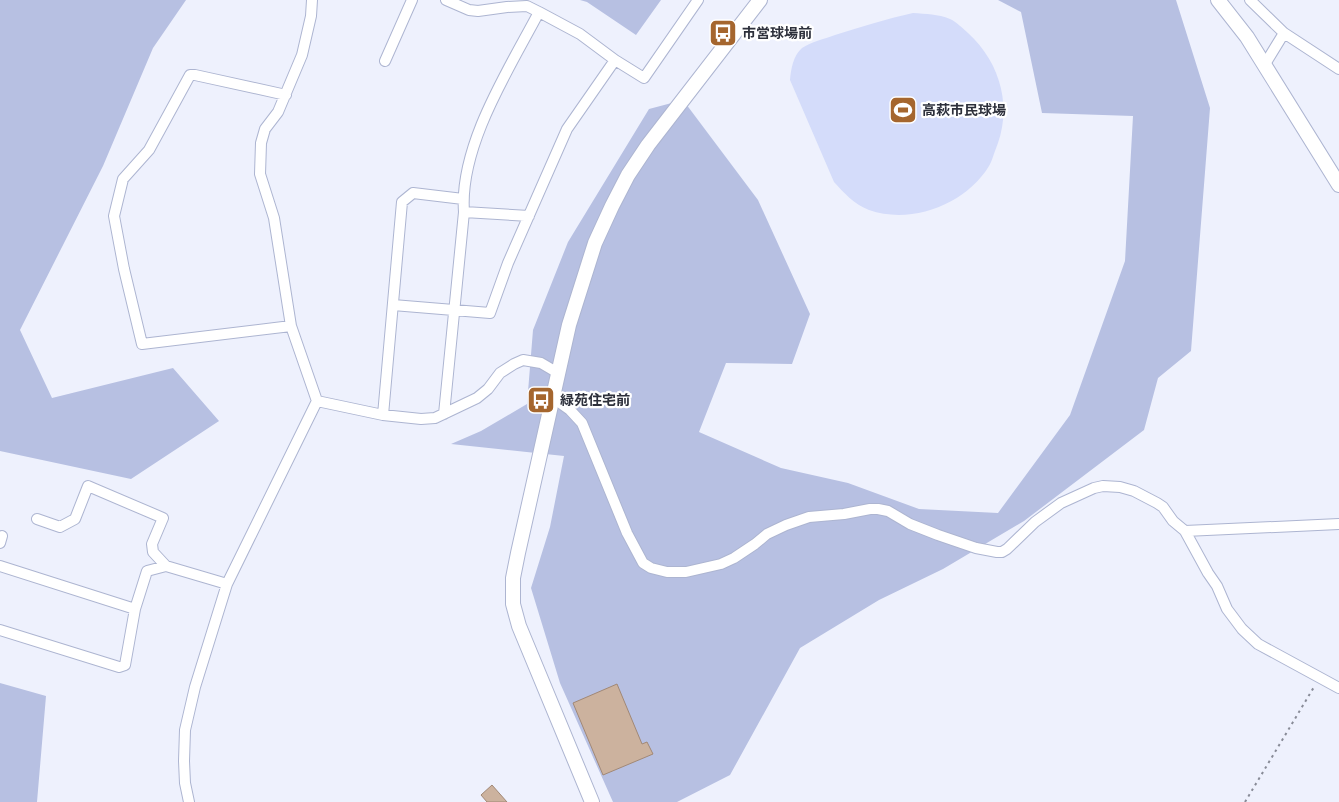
<svg xmlns="http://www.w3.org/2000/svg" width="1339" height="802" viewBox="0 0 1339 802" font-family="'Golos Text','Noto Sans JP',sans-serif">
  <rect width="100%" height="100%" fill="#eef1fd"/>
  <path fill="#d4dcfa" d="M913,13C926,14 938,14 950,19C957,22 963,29 968,33C1002,64 1013,110 995,151C993,156 992,161 989,166C966,204 912,225 869,210C854,204 844,193 834,182L790,80C791,69 793,56 802,48C811,42 824,39 835,35C861,27 886,19 913,13Z"/>
  <path fill="#b7c0e2" d="M0,0H186L153,48L103,166L20,330L52,398L173,368L219,421L131,479L0,451Z
    M580,0H661L636,35L587,2Z
    M998,0H1176L1210,108L1191,351L1158,378L1144,430L1024,521L943,569L879,600L800,648L730,775L677,802H613L560,683L531,588L550,527L564,456L451,444L481,431L527,404L533,330L568,242L649,109L683,100L758,200L810,314L792,364L726,363L699,432L781,468L848,483L919,509L998,513L1070,415L1125,261L1133,116L1042,113L1021,12Z
    M0,683L46,696L37,802H0Z"/>
  <path fill="#ccb29e" stroke="#a18876" d="M617,684L642,744L647,742L653,754L603,775L573,703Z
    M492,785L507,802H487L481,795Z"/>
  <g fill="none" stroke-linecap="round" stroke-linejoin="round">
    <g stroke="#adb5d1" stroke-width="12">
      <path id="street" d="M446,0L469,10L478,11L507,7L527,6L539,12L580,34L615,60L644,78L698,0
        M1250,0L1284,33
        M385,61L412,0
        M1265,64L1284,33L1339,69
        M286,95L195,75H190L149,150L123,179L114,216L124,269L142,344L291,326
        M464,212L529,216
        M393,305L490,313L508,263L567,129L615,60
        M553,398L570,410L582,423L627,533L643,563L651,568L667,572H686L721,564L734,558L755,544L767,534L786,525L809,517L844,514L870,509H878L888,511L910,524L938,535L976,548L997,552H1002L1007,549L1035,522L1061,503L1094,488L1103,486L1120,487L1134,491L1157,503L1163,507L1173,521L1185,531L1208,573L1217,586L1227,609L1242,629L1258,644L1339,688
        M317,401L383,415L421,419L435,418L477,398L488,389L500,373L514,364L523,360L541,363L558,373
        M444,414L464,212C459,146 509,69 539,12
        M383,415L402,202L413,193L463,199
        M37,519L60,527L75,519L88,486L163,518L152,544L153,552L166,566
        M1185,531L1339,524
        M0,543L2,536
        M0,566L135,609
        M0,630L119,667L125,665L135,609L147,571L166,566L227,584
        M189,802L185,783L184,761L185,730L195,687L227,584L317,401L291,326L274,218L260,174L261,143L265,129L278,112L302,55L311,16L312,0"/>
    </g>
    <g stroke="#adb5d1" stroke-width="16">
      <path id="secondary" d="M1218,0L1247,37L1339,185
        M592,802L519,626L513,604V578L518,553L569,325L595,243L612,206L628,175L648,145L760,0"/>
    </g>
    <path stroke="#888b97" stroke-width="2" stroke-dasharray="2.5 4" stroke-linecap="butt" d="M1245,802L1314,687"/>
    <use href="#street" stroke="#fff" stroke-width="10"/>
    <use href="#secondary" stroke="#fff" stroke-width="14"/>
  </g>
  <defs>
    <g id="bus-square" transform="scale(1.4375)"><rect x="-9" y="-9" width="18" height="18" rx="4" fill="#a5662e" stroke="#fff"/><path d="M-5-6H5V4H4V6H2V4H-2V6H-4V4H-5ZM-3.5-4V0h7V-4ZM-3.5 1.2v1.5H-2V1.2ZM2 1.2v1.5H3.5V1.2Z" fill="#fff"/></g>
    <g id="stadium-square" transform="scale(1.4375)"><rect x="-9" y="-9" width="18" height="18" rx="4" fill="#a5662e" stroke="#fff"/><path d="M0-5a6.5 5 0 1 0 0 10a6.5 5 0 1 0 0-10ZM-3.5-1.8h7v3.6h-7Z" fill="#fff"/></g>
  </defs>
  <g fill-rule="evenodd">
    <use href="#bus-square" x="723" y="33"/>
    <use href="#stadium-square" x="903" y="110"/>
    <use href="#bus-square" x="541" y="400"/>
  </g>
  <g text-anchor="middle" stroke-width="4.5" stroke-linejoin="round" paint-order="stroke">
    <g font-size="14" font-weight="bold" fill="#2d303b" stroke="#fff" text-anchor="start">
      <text x="742" y="38">市営球場前</text>
      <text x="922" y="115">高萩市民球場</text>
      <text x="560" y="405">緑苑住宅前</text>
    </g>
  </g>
</svg>
